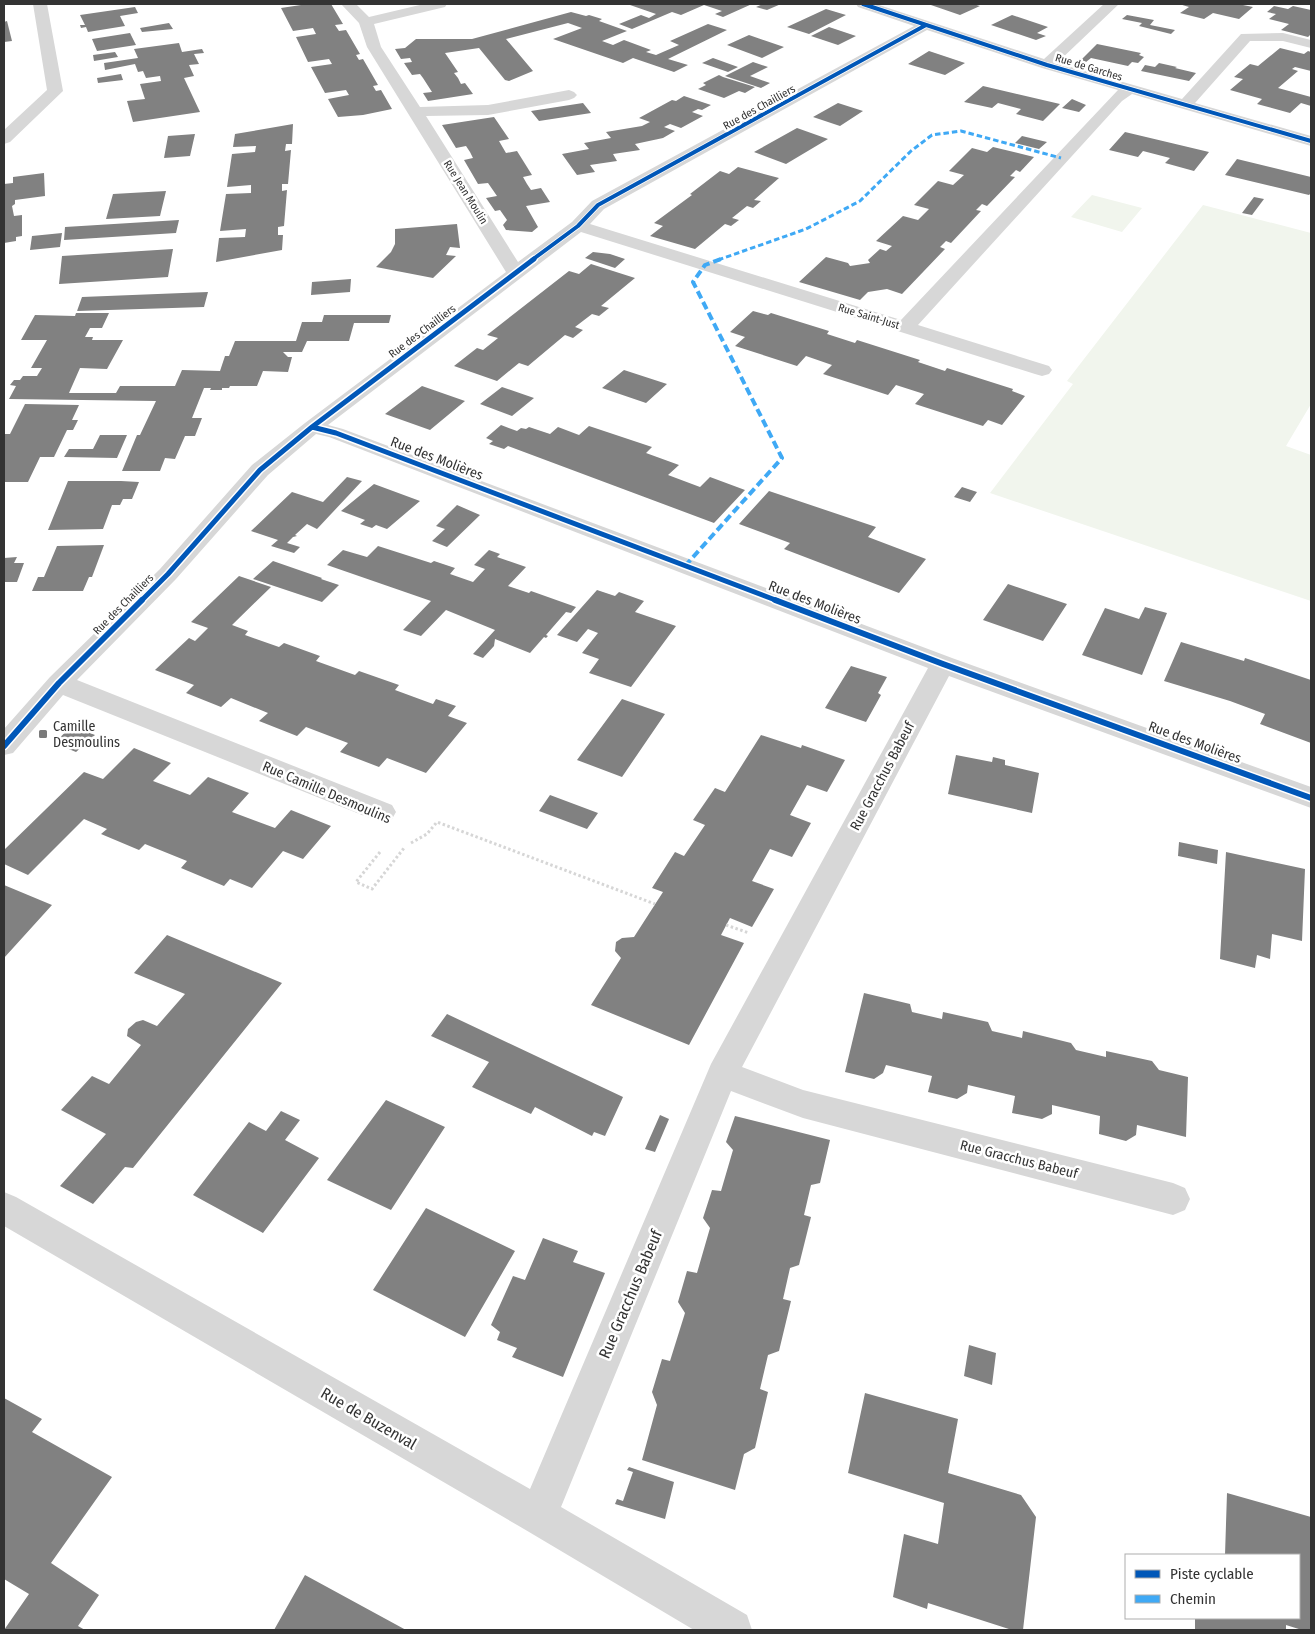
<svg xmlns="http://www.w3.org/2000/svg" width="1315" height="1634" viewBox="0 0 1315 1634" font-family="'Fira Sans Condensed',sans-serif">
  <rect width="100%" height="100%" fill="#fff"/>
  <path fill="#f1f5ed" d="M1092,195L1142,208L1122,232L1071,217Z
    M1203,205L1311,233V404L1286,446L1311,455V601L990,493L1073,384L1067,381Z"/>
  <path fill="#818181" d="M300,4H331L343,24L335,25L339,31L346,30L360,54L356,55L359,60L363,59L378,85L373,86L376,91L381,90L392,109L363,115L338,117L328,99L349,95L346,90L325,93L311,67L332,64L329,59L308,62L296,37L316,34L313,28L293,31L281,8L301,5Z
    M633,4H752L723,17L715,14L722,11L704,5L681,15L672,12L632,29L619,24L641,15L649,18L656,14L630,5Z
    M763,4H781L767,10L756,7Z
    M928,4H973L980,6L960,15Z
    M1179,4H1238L1253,7L1239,19L1213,13L1204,19L1180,13L1189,7Z
    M1274,6L1288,9L1293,6L1311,10V34L1308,37L1281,30L1289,24L1269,19L1276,14L1267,12Z
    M135,7L138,13L120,16L125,26L88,32L86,27L81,28L80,25H85L80,15Z
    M826,9L846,15L809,34L787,27Z
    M571,12L586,16L589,15L602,19L599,21L627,31L602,41L613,45L624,40L651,50L646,52L656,55L679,45L670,41L708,24L727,30L668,59L688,65L674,72L633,58L623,63L553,39L582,28L568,23L506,39L533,71L509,81L505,80L479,48L445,53L458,72L454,73L458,78L461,84L465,83L473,94L428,101L423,93L432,92L423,78L420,74L412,75L404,63L412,62L410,58L401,59L395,49L405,48L416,39H472Z
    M1012,15L1048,27L1037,33L1046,36L1036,40L991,25Z
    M1127,15L1154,20L1150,25L1175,30L1171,34L1139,26L1142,23L1122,19Z
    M7,21L12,41L4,42V22Z
    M169,23L173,29L142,32L140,28Z
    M829,27L856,36L838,45L811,36Z
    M130,33L136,45L97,51L92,39Z
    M749,35L784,47L762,58L727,45Z
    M179,43L182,52L202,49L204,53L194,54L199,64L189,65L194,76L184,78L200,112L133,122L127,101L145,99L140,84L161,81L160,76L146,78L143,71L138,72L135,64L105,70L104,63L138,58L134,49Z
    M1097,44L1141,53L1139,55L1144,57L1138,63L1132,62L1128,66L1091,58L1086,62L1080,61Z
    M1280,48L1304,54L1308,51L1311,52V71L1295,67L1292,69L1298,71L1278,88L1311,97V106L1301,103L1290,113L1257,104L1262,99L1230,90L1243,79L1234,77L1250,64L1258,66Z
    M929,51L965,63L945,75L908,64Z
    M115,52L118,57L94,61L93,55Z
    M713,58L738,67L728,72L702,63Z
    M753,62L768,67L750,76L770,83L761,88L725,76Z
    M1159,63L1177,67L1175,68L1196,73L1189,81L1141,71L1145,65L1155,67Z
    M121,74L123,80L98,83L97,78Z
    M719,75L723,77L755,87L745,93L739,91L724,98L698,89L706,85L703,83Z
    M983,86L1060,104L1043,121L1016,114L1021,109L998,103L992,108L964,102Z
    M684,96L711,105L702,110L698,109L692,112L703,116L681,128L670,124L664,127L675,131L663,138L635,144L640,150L613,154L617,161L590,165L595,172L577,175L562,154L589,149L584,143L611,138L606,132L642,126L650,122L639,118L672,100L676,101Z
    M1072,99L1086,105L1079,112L1062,108Z
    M583,103L591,113L539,121L531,111Z
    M838,103L863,111L840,126L813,117Z
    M494,117L509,139L499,141L506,153L517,151L532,175L523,177L527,184L531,190L541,188L550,202L526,206L538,227L532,232L506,230L503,225L507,220L500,210L495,211L486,198L497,196L488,183L478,184L464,160L473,158L470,152L466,146L456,148L442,125Z
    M293,124L292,144H286L285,151L291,150L288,184H282V191L287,190L284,226L278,227V235H283L282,250L216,262L219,238L245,237L246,229L220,231L226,194L251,193V185L227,187L232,154L255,152L256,146L233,147L235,134Z
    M797,128L828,139L786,164L754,152Z
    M1125,132L1209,152L1194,171L1165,163L1170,158L1143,151L1138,157L1109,150Z
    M195,134L190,156L164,158L168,136Z
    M1022,136L1047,142L1039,149L1015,143Z
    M993,147L1034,157L1020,172L1016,170L1010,176L1015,177L987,206L982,204L976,210L981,211L951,243L946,241L940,247L945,249L902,294L887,289L868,292L860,300L799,282L826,257L848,263L850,266L870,263L868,260L880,249L886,251L892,246L876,241L903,216L918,220L929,209L914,205L938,181L953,185L964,175L949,171L972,148L987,152Z
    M1237,159L1311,177V193L1309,195L1225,175Z
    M738,167L779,178L754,200L761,201L753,208L747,206L732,218L739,220L731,226L725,224L695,249L650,236L663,226L654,223L692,195L690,194L720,171L729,174Z
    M44,173L45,196L15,200V204L12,206L14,216L22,215V236L16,237V241L4,243V184L13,183V177Z
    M166,191L160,216L106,219L113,194Z
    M1254,197L1264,199L1252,215L1242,213Z
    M179,220L176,233L64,240L65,227Z
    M457,224L460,248L450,247L446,255L456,256L433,278L376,267L391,252L395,244V229Z
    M62,233L60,247L30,250L32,236Z
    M173,249L168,277L59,284L62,256Z
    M593,252L610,254L625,259L615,268L585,258Z
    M591,264L635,278L601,306L609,308L599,316L592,314L575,327L583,330L573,338L565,335L528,366L519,363L497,381L454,366L477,348L483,350L498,338L487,335L569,271L579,274Z
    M351,279L350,292L311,295L312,282Z
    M208,292L204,307L77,311L82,297Z
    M753,311L768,315L771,313L829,331L827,334L855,343L857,340L920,360L918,362L945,371L947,368L1013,389L1012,391L1025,396L1002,425L988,420L983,426L915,404L924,394L896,385L888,395L823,374L832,365L806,356L797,366L735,346L745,337L730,332Z
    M76,313H109L102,328H90L85,337H93L92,340H123L107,369L80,368L69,393H116L120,386H175L182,370L220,371L225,356H229L235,341H296L302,322H322L324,315H391L389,323H354L349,341H307L302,352H283L288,357H292L288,372L263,371L257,386H230L229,388H222V390H210L211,388H204L192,418H202L195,436H185L175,459L165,458L160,471H122L137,435H140L156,401L9,399L16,386L10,385L14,380H20L23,376H37L42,368H31L47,340H21L35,315L75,316Z
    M624,370L667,384L646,403L602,388Z
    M422,386L465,401L430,430L385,414Z
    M502,387L534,398L512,416L480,404Z
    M25,404L79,405L72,420H78L73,430H67L54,457H40L28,482H4V434H10Z
    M501,425L517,431L521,428L526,429L529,427L550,434L558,427L579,435L589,426L652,447L646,453L679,465L668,475L700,487L710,477L745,490L714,523L508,446L504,449L489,444L493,441L486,438Z
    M100,435H127L117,458L64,457L69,449H93Z
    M347,477L362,481L317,529L307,524L295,535L297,536L293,537L287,543L300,547L294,553L271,546L278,540L251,531L292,492L323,502Z
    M68,481H121L139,482L132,499H123L120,505H112L103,529L48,530Z
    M374,484L420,501L387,529L376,525L372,528L360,524L365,520L341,511Z
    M962,487L977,492L970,502L954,497Z
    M769,491L876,527L868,537L926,559L899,593L784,549L790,543L739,524Z
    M457,505L480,515L447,547L432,541L445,529L436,526Z
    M104,545L92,577H89L83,591H32L38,577H44L57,546Z
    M378,546L431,563L434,561L455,568L450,574L473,582L485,569L474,565L489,550L500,554L497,557L526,567L508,586L529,593L531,591L576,607L571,613L566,612L546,635L548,636L546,638L544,637L530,653L495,639L494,646L483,658L473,654L495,630L446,610L421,636L403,630L431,601L327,565L343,550L367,557Z
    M17,557L14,563H24L17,582H4V558Z
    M273,561L322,578L321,579L339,585L322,602L253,579Z
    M239,576L271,587L232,625L248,631L245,635L279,647L284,643L320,656L316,661L355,675L359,671L399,685L395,690L433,704L436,699L456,706L448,716L467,723L426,773L387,758L379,767L340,752L348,743L306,727L297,736L259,721L268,713L231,698L221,707L186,693L194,685L155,670L189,638L195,641L208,628L191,622Z
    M1008,584L1067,604L1043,641L983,620Z
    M597,590L615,596L619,592L644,601L635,612L676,626L631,687L589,673L599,659L582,653L598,633L588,629L577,642L557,635Z
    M1145,607L1167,613L1142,675L1082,655L1105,608L1139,619Z
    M1181,642L1244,661L1245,658L1311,680V743L1260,724L1265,714L1230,701L1164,681Z
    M851,666L887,677L878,693L881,695L866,722L825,708Z
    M622,699L665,714L622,777L577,760Z
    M72,726L95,735L76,752L54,743Z
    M761,735L801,748L802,745L845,760L827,792L807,785L790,815L811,823L792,857L770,849L752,881L774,889L752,927L730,918L721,935L744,943L689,1045L591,1005L621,958L615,951L616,942L622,938L634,937L663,892L652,888L675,852L684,856L705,825L693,820L715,788L725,792Z
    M134,748L171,763L153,781L190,795L208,777L249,793L232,812L275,828L291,810L331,826L303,859L283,851L252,888L230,879L224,886L181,868L187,861L145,844L139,850L101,834L107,829L84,819L28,875L4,864V850L84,772L103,779Z
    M956,755L992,762L993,757L1005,760V765L1039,773L1032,813L948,794Z
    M550,795L598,813L587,829L539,811Z
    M1179,842L1218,850L1217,864L1178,856Z
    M1226,852L1305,869L1302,941L1272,934L1270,959L1257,955L1255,968L1220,959Z
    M4,885L52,905L4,958Z
    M167,935L282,983L133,1168L125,1167L93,1204L60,1186L106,1134L61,1110L92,1076L109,1084L141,1045L127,1036L128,1029L136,1022L143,1020L157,1026L185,994L134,973Z
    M864,993L910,1004L912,1012L942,1019L943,1012L988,1022L992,1031L1022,1038L1023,1031L1071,1043L1076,1050L1106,1057V1051L1152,1061L1159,1070L1188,1077L1186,1137L1137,1125L1136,1135L1126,1141L1099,1134L1100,1116L1052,1105V1114L1042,1119L1012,1113L1015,1096L968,1085L967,1093L957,1099L928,1092L932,1076L886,1065L883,1073L874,1079L845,1072Z
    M447,1014L623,1097L605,1136L594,1132L592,1136L535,1107L531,1114L472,1087L489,1062L431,1036Z
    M386,1100L445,1127L391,1210L327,1180Z
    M281,1111L300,1120L285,1140L319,1158L263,1233L193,1195L249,1122L266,1131Z
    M660,1115L669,1119L655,1152L645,1149Z
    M735,1116L830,1140L820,1183L811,1185L804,1215L811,1217L799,1265L790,1268L783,1299L791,1301L779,1351L768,1355L760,1389L768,1392L755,1448L744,1454L735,1490L642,1460L657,1405L652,1392L662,1359L670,1361L685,1313L678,1302L687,1271L697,1273L710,1228L703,1218L712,1190L721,1191L733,1150L726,1142Z
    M426,1208L515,1251L465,1337L373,1290Z
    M543,1238L578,1251L573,1262L605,1273L563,1377L512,1357L517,1348L497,1340L500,1332L491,1325L513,1276L525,1280Z
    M969,1345L996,1353L992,1385L964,1376Z
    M865,1393L958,1419L948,1473L1021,1495L1036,1517L1023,1630H1012L928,1603L927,1609L893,1597L904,1534L938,1544L944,1503L848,1473Z
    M4,1398L42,1419L32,1432L112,1477L51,1563L99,1595L78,1626L85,1630H4L29,1594L4,1579Z
    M629,1467L674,1482L665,1519L615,1504L617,1499L623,1501L633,1472L627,1470Z
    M1227,1493L1311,1517V1630H1302L1286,1625V1630H1195V1618H1299V1555H1225Z
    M305,1575L406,1630H274Z"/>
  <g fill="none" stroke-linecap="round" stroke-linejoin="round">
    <path stroke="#d6d6d6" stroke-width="3" stroke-dasharray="2.5 2.5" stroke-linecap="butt" d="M411,843L427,834L437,822L655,904
      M380,852L356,882L372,889L404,848
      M726,925L749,933"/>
    <path fill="#d7d7d7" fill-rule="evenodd" d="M33,4H47L63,91L10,142L4,144V130L47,90Z
      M341,4H356L369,17L424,4H447L445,7L374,24L381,47L420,107L488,105L569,90L574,92L577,95L574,98L569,100L488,115L426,116L518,262L572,222L592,201L914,26L858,7L856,4H876L1044,59L1104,4H1119L1057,63L1182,99L1241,34L1283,33L1311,40V48L1283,41H1250L1195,103L1311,136V146L1132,94L1122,101L918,325L1049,366L1052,370L1049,374L1042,376L1035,374L581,232L328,425L343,429L952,658L1311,787V808L949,676L742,1067L803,1090L1173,1183L1185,1188L1190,1199L1185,1210L1173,1215L803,1118L731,1091L561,1507L747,1615L752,1630H694L524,1529L4,1226V1192L16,1197L530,1489L711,1064L928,668L329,437L316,434L268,475L176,579L77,680L392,805L396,812L392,819L382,822L372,819L63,695L13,753L4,755V729L50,677L160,569L252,465L305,423L506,272L367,47L359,23ZM927,30L1042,68L1118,90L901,320L590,224L604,209Z"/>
    <path stroke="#3fa9f5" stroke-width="3" stroke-dasharray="5.5 3" stroke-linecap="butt" d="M718,260L806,229L860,201L911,151L932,135L961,131L1061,158"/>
    <path stroke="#3fa9f5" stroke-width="4" stroke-dasharray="8 4" stroke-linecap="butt" d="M685,566L782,458L693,282L705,265L721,259"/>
    <g stroke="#fff" stroke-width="5.5">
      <path id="cycleway-far2" d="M863,4L1047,65L1311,141
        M532,260L578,226L598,205L926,25"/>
    </g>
    <g stroke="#fff" stroke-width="8">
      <path id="cycleway-far1" d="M312,427L336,433L778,601
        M141,601L168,574L260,470L312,427L534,259"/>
    </g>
    <g stroke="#fff" stroke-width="9">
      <path id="cycleway" d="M775,600L943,664L1311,798
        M4,746L59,683L142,600"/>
    </g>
    <use href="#cycleway-far2" stroke="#0057b8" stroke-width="4"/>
    <use href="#cycleway-far1" stroke="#0057b8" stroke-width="5"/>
    <use href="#cycleway" stroke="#0057b8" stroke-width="6"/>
  </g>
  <rect fill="#7a7a7a" stroke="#fff" stroke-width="2" x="38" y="729" width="10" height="10" rx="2.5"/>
  <g text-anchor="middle" stroke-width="5" stroke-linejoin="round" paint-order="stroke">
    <g font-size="11" fill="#333" stroke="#fff">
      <text transform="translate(1089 67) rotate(17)" y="4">Rue de Garches</text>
      <text transform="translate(759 107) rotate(-29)" y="4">Rue des Chailliers</text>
      <text transform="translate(466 192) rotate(58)" y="4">Rue Jean Moulin</text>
      <text transform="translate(869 316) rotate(17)" y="4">Rue Saint-Just</text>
      <text transform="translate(422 331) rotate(-37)" y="4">Rue des Chailliers</text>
      <text transform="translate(123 604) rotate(-45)" y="4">Rue des Chailliers</text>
    </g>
    <g font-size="14" fill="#333" stroke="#fff">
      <text transform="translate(437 458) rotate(21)" y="5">Rue des Molières</text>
      <text transform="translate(815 602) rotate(21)" y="5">Rue des Molières</text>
      <text transform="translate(1195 742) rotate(20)" y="5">Rue des Molières</text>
      <text transform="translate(882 776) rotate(-62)" y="5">Rue Gracchus Babeuf</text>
      <text transform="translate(327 792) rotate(23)" y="5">Rue Camille Desmoulins</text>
      <text transform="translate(1019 1159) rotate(14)" y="5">Rue Gracchus Babeuf</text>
    </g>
    <g font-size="14" fill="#333" stroke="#fff" text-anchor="start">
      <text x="53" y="731">Camille<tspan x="53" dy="16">Desmoulins</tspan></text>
    </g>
    <g font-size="16" fill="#333" stroke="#fff">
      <text transform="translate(630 1294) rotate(-67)" y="6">Rue Gracchus Babeuf</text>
      <text transform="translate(369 1418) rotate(30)" y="6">Rue de Buzenval</text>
    </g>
  </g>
  <rect width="1315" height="1634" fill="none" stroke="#333333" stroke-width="10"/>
  <rect x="1125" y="1554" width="175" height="65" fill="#ffffff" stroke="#adadad"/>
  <rect x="1135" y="1570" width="25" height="8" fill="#0057b8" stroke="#adadad"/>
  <text x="1170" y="1579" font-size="15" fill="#333333">Piste cyclable</text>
  <rect x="1135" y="1595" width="25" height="8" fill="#3fa9f5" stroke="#adadad"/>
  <text x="1170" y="1604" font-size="15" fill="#333333">Chemin</text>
</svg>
